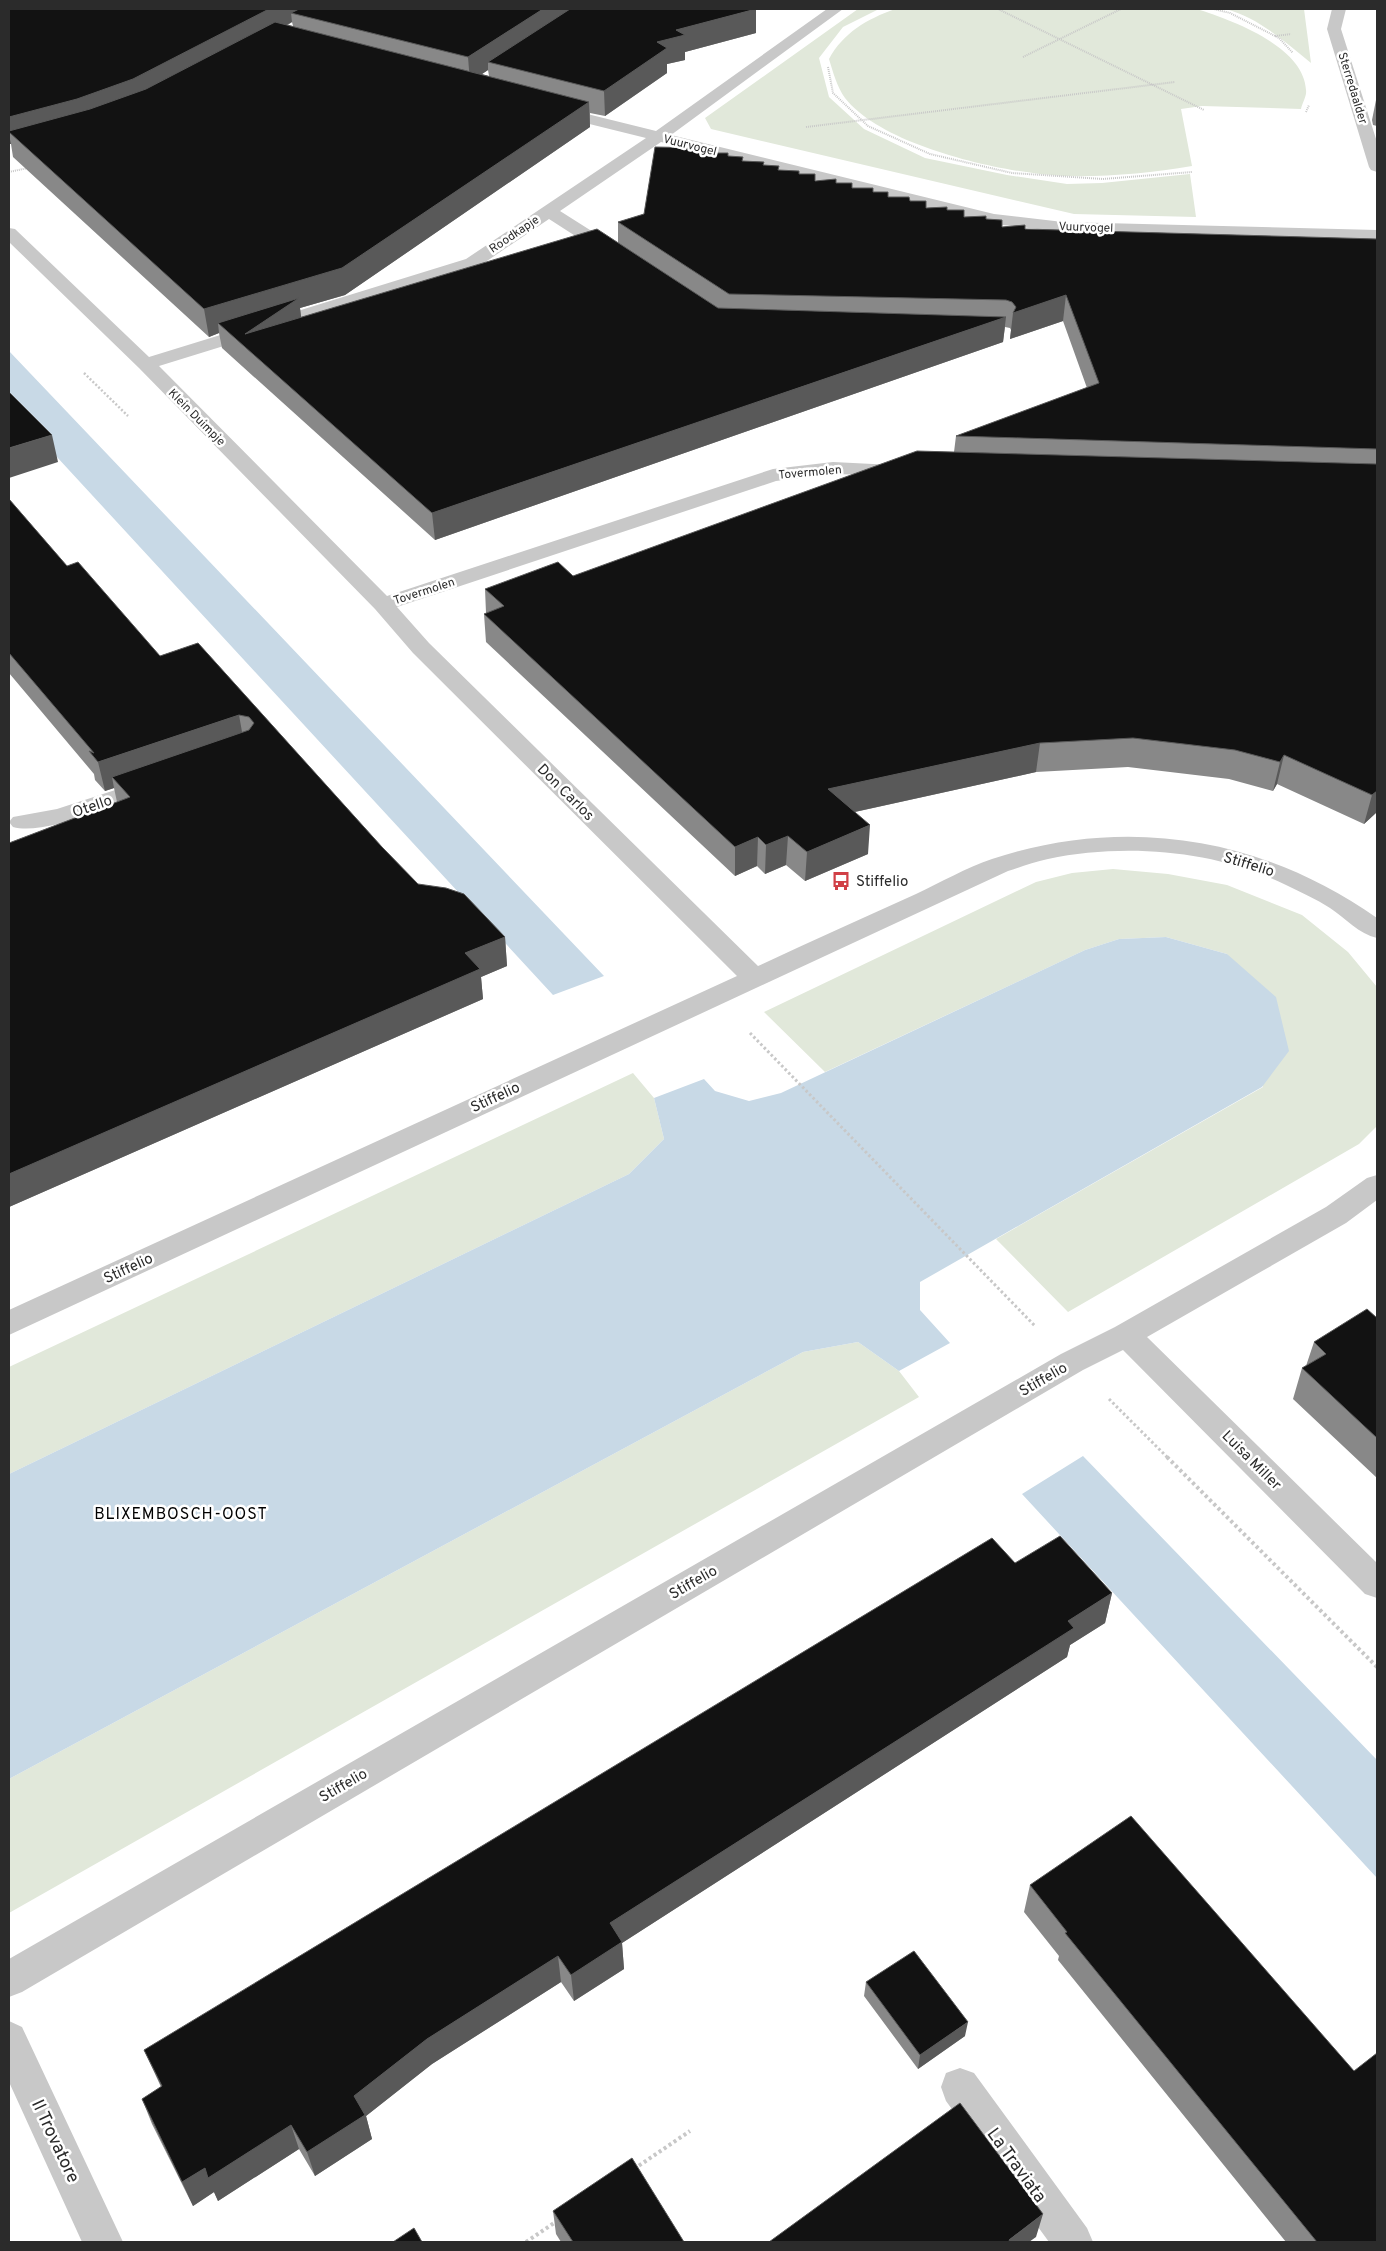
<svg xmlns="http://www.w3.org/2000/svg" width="1386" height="2251" viewBox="0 0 1386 2251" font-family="Overpass,sans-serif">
  <rect width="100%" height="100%" fill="#fff"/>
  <path fill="#e1e8da" d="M858,9H879L843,27L819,58L829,97L864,129L925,158L1007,175L1067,184L1102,183L1190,174L1196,217L1074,214L711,129L705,118Z
    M895,9H1197C1231,20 1304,46 1306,90C1307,96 1302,103 1301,109L1202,106L1181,109L1192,166C1151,173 1108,177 1066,176C1007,174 883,147 845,98C837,87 833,72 829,59C843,33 867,19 895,9Z
    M1226,9H1304L1311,63C1285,42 1259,18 1226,9Z
    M1113,869L1168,874L1227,885L1302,915L1348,952L1377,987V1126L1359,1144L1068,1312L996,1239L1263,1087L1227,954L1166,937L1119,939L1085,950L825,1072L764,1012L1036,882L1072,873Z
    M633,1073L654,1098L664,1139L629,1174L9,1474V1367Z
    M858,1342L899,1371L919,1397L9,1913V1779L803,1352Z"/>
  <path fill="#c8d9e6" d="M9,351L604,976L553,995L9,405Z
    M1166,937L1227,954L1276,997L1289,1051L1262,1087L920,1282V1310L950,1343L899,1371L858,1342L803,1352L9,1779V1474L629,1174L664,1139L654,1098L704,1079L715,1091L749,1101L781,1093L1085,950L1119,939Z
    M1083,1456L1377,1760V1878L1022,1494Z"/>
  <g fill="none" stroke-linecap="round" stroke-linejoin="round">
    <path stroke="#c8c8c8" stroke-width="2" stroke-dasharray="1 1" stroke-linecap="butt" d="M998,9L1204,110
      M1214,9L1230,13L1279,38L1293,53
      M1275,36L1291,34
      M1023,57L1121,9
      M828,67L833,93L868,126L930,154L1012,173L1103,179L1192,172
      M1306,112L1309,105
      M806,127L1175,82
      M9,172L28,168"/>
    <path stroke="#c8c8c8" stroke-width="2.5" stroke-dasharray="2 2" stroke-linecap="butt" d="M84,373L128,416"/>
    <path stroke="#c8c8c8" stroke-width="3" stroke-dasharray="2.5 2.5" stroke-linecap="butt" d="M750,1033L1035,1326
      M1109,1399L1168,1458"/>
    <path stroke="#c8c8c8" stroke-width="4" stroke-dasharray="3 3" stroke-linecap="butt" d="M1167,1457L1377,1667
      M634,2169L690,2131
      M526,2242L557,2221"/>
    <path fill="#c8c8c8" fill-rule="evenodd" d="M827,9H843L671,135L994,214L1063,222L1377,230V240L1063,232L994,224L661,142L560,211L620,249L623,253L620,257H608L549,219L478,267L159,366L387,596L773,469L833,462L913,466L916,470L913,474L906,476L833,474L776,481L397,607L429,643L758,966C810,942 863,918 916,894C941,882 966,868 992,859C1126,815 1262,837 1377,918V938C1359,934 1345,918 1330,908C1316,899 1300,892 1286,885C1215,850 1125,843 1048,859C1034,862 1021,867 1008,871L9,1335V1310L737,976L413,653L375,609L139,368L9,242V228L15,229L149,357L466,259L646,138L549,114L547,111L549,108L555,106L656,131Z
      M1332,9H1346L1341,29L1377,142V172L1371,170L1369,167L1327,29Z
      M152,778L160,780L164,785L160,790C126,802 46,836 13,827L9,822L13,817L57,809Z
      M1377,1175V1200L1346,1223L1147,1337L1377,1563V1598L1365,1594L1123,1350L1083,1370L22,1992L9,1997V1959L1061,1354L1115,1327L1326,1207L1367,1178Z
      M9,2021L22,2027L123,2242H82L9,2082Z
      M960,2068L974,2073L1087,2228L1093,2242H1049L946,2101L941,2087L946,2073Z"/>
  </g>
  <path fill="#888" fill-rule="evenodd" d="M9,9H756V33L685,52V60L667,64V73L605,116L590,113V127L345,295L300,308L301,318L618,243V222L644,214L708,153L728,156L743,161L764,162V165L779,170L799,174L815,181L836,183L852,188L873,192L888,197L910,201L926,208L947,210L964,217L986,219L1002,227L1025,229L1377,239V812L1364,824L1277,784L1273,791L1229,779L1128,767L1036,772L855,812L868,854L805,881L786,865L765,874L757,866L735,876L486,642L484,614L486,613L485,589L573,576L954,452L956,436L1087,388L1063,321L1010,339L1011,330L1010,328L1005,327L1003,342L435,540L222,348L219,333L209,337L13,157L11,144H9ZM292,22L293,26L288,25ZM488,70L489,76L482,74Z
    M1355,9H1377V10Z
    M1377,95V126L1373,125L1372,120Z
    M9,499L67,566L160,656L198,643L382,847L418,884L505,937L507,966L481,977L483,999L9,1207V843L117,802L114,788L105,791L95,780L94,774L9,673Z
    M1377,1318V1478L1293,1399L1302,1368L1306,1366L1314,1342Z
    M1015,1563L1112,1593L1105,1623L1070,1645L1067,1657L622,1943L624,1969L574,2001L561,1982L432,2064L366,2116L372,2139L315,2176L299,2149L218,2201L214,2192L193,2206L152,2124L142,2099L161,2087L144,2050Z
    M1030,1885L1354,2071L1377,2242H1286L1058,1960L1059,1956L1024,1912Z
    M866,1982L965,2036L918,2069L864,1996Z
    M553,2211L684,2242H561L556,2234Z"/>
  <path fill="#595959" d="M269,9H318L291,13L292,22L137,104L9,132V117Z
    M543,9H581L488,62V70L470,82L468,57Z
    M756,9V33L685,52V60L667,64V73L605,116L604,91L657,42L676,30Z
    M589,102L590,127L345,295L300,308L302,324L255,356L218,323L219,333L209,337L204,309Z
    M9,135L11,144H9Z
    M1066,295L1063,321L1010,339L1013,313Z
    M1006,317L1003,342L435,540L432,513Z
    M52,435L58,462L9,478V448Z
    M239,715L244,743L112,777L114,788L105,791L98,762Z
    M1040,743L1036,772L827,818L828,789Z
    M1284,755L1277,784L1273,791L1280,762Z
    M1377,791V812L1364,824L1372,795Z
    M870,825L868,854L805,881L807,852Z
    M788,836L786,865L765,874L766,845Z
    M758,837L757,866L735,876V847Z
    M505,937L507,966L481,977L483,999L9,1207V1174L465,953Z
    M1112,1593L1105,1623L1070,1645L1067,1657L622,1943L624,1969L574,2001L571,1975L610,1923L1068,1621Z
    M558,1956L561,1982L432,2064L366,2116L372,2139L315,2176L307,2152L354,2096L427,2039Z
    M968,2022L965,2036L918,2069L920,2055Z
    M291,2125L299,2149L218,2201L214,2192L193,2206L182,2182L205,2168Z
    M1043,2214L1036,2237L1029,2242H1008L1009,2240Z"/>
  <path fill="#121212" stroke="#595959" d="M9,9H269L133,79L77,99L9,117Z
    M299,9H543L468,57L291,13Z
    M570,9H756L676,30L685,35L657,42L667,48L604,91L488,62Z
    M275,22L589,102L342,268L204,309L9,132V131L90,109L146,89Z
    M655,147L708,148V153H728V156L743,157L742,161L764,162L763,165L779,166L778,170L799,171V174H815V181L836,179V183H852V188H873V192H888V197H909L910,201H926V208L947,207V210H964V217L986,216V219L1002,220V227L1025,225V229L1377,239V449L956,436L1099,383L1066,295L1013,313L1016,307L1012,302L1006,300L729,294L618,222L644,214Z
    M597,229L718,308L1006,317L432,513L218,323L299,298L245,334Z
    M9,392L52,435L9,448Z
    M917,451L1377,464V791L1372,795L1284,755L1280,762L1235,750L1133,738L1040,743L828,789L870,825L807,852L788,836L766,845L758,837L735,847L484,614L504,606L485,589L558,562L573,576Z
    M9,499L67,566L78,562L160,656L198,643L382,847L418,884L446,888L464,894L505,937L465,953L480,969L9,1174V843L130,797L112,777L249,730L254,723L249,717L239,715L98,762L89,751L94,753L9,653Z
    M1367,1309L1377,1318V1438L1302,1368L1326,1354L1314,1342Z
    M1060,1536L1112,1593L1068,1621L1074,1628L610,1923L622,1942L571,1975L558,1956L427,2039L354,2096L365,2115L307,2152L291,2125L208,2178L205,2168L182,2182L142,2099L162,2086L144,2050L992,1538L1015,1563Z
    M1131,1816L1354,2071L1377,2053V2242H1317L1065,1933L1067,1932L1030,1885Z
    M914,1951L968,2022L920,2055L866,1982Z
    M960,2103L1043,2214L1009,2240L1010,2242H769Z
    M632,2158L684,2242H573L553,2211Z
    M414,2228L422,2242H393Z"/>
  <defs>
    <g id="bus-bare" transform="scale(1.5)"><path d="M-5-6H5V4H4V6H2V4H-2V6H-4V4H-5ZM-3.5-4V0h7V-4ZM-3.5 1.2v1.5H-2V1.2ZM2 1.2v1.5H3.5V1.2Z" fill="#d13f46" stroke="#fff" stroke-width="2.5" paint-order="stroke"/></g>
  </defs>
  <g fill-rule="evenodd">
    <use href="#bus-bare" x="841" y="881"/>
  </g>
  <g text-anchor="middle" stroke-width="5" stroke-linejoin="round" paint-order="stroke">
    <g font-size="12" fill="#2b2b2b" stroke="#fff">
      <text transform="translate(1353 88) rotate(73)" y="4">Sterredaalder</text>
      <text transform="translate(690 145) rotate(14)" y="4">Vuurvogel</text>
      <text transform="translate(1086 227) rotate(2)" y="4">Vuurvogel</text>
      <text transform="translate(514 234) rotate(-34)" y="4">Roodkapje</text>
      <text transform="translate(197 417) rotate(45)" y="4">Klein Duimpje</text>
      <text transform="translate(810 472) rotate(-5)" y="4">Tovermolen</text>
      <text transform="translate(424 591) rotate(-18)" y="4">Tovermolen</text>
    </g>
    <g font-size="15" fill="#2b2b2b" stroke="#fff">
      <text transform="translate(566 792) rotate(45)" y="5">Don Carlos</text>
      <text transform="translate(92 806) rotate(-19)" y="5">Otello</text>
      <text transform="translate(1249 864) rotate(17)" y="5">Stiffelio</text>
      <text transform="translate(495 1097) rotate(-25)" y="5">Stiffelio</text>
      <text transform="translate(128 1268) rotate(-25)" y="5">Stiffelio</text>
      <text transform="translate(1043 1379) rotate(-30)" y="5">Stiffelio</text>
      <text transform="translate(1252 1460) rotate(45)" y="5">Luisa Miller</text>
      <text transform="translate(693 1582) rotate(-30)" y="5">Stiffelio</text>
      <text transform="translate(343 1785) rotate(-30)" y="5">Stiffelio</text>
    </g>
    <g font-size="15" fill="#2b2b2b" stroke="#fff" text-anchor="start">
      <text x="856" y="886">Stiffelio</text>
    </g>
    <g font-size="16" letter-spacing="1" fill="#000" stroke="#fff">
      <text x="181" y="1519">BLIXEMBOSCH-OOST</text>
    </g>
    <g font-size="18" fill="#2b2b2b" stroke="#fff">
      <text transform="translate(56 2141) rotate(65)" y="6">Il Trovatore</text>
      <text transform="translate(1017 2165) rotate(54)" y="6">La Traviata</text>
    </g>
  </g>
  <rect width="1386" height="2251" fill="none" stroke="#2b2b2b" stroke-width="20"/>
</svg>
